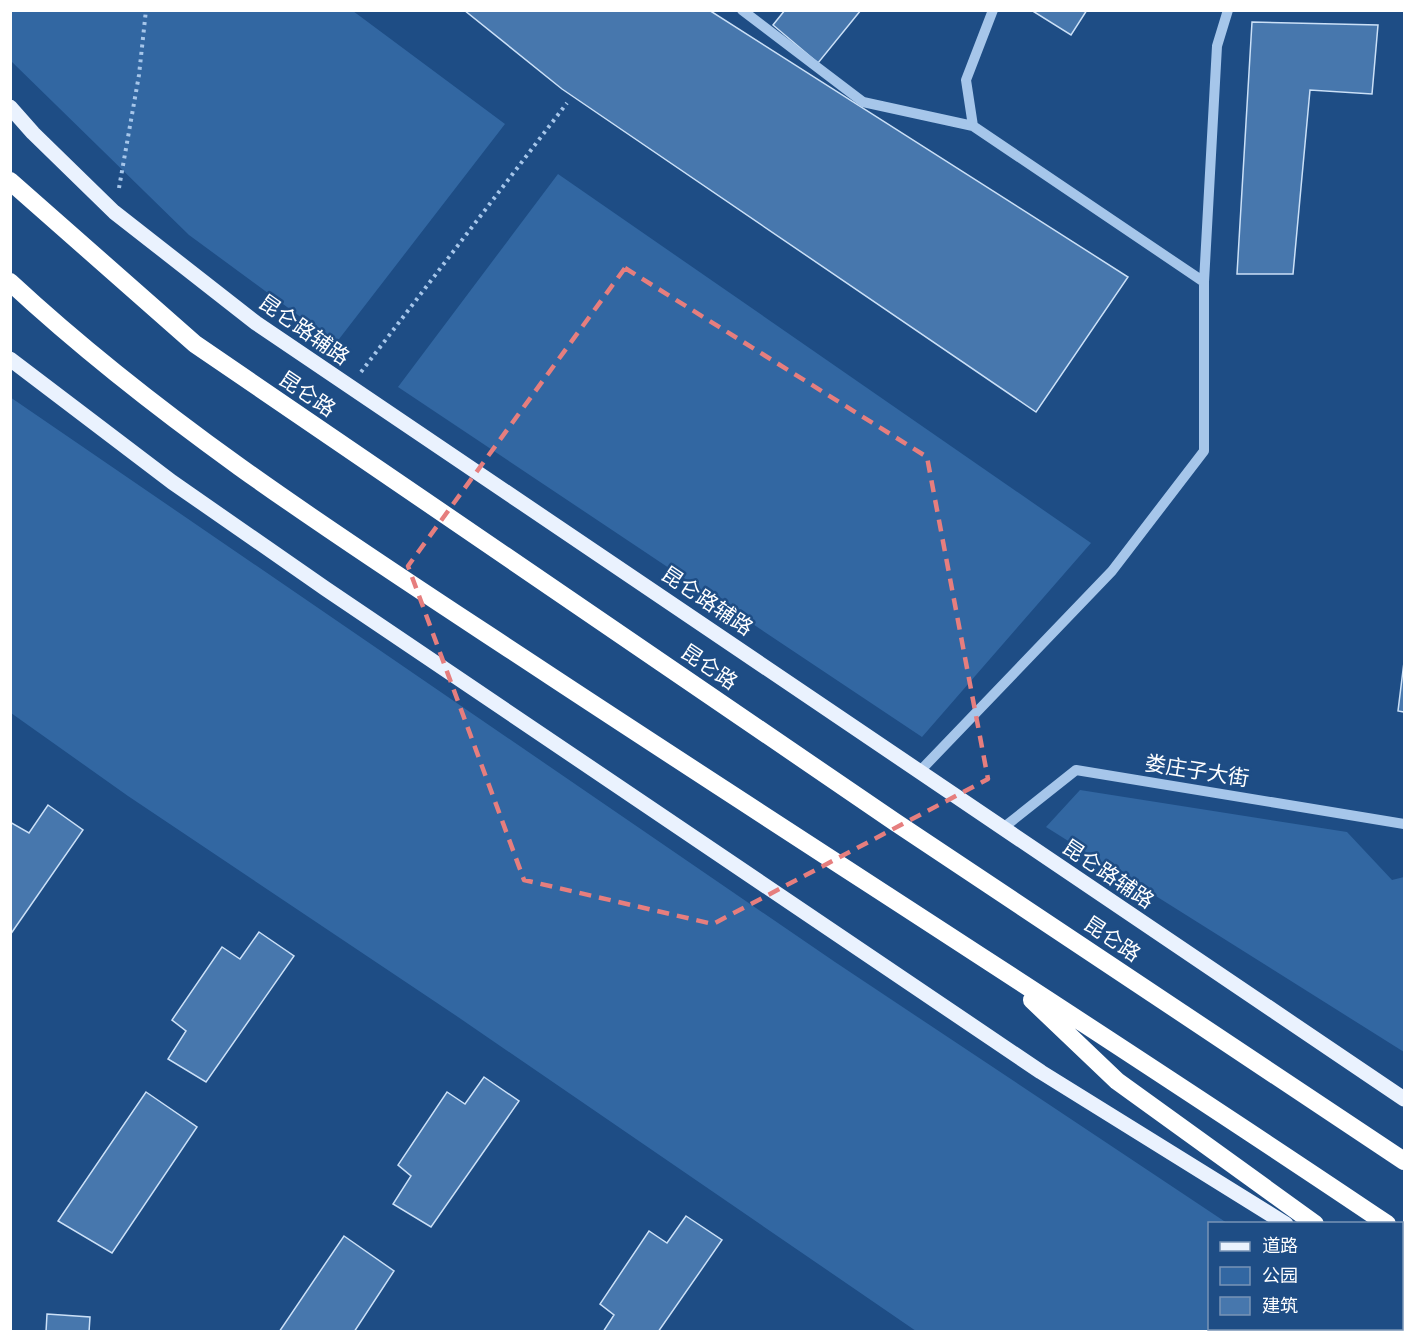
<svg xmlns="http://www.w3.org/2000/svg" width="1415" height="1342" viewBox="0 0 1415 1342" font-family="Commissioner,'Noto Sans SC',sans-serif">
  <rect width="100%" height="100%" fill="#1e4d85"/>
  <path fill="#3267a2" d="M10,11H353L505,124L336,343L189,235L11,61Z
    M558,174L1091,543L922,737L398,387Z
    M10,397L835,962L1227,1223L1210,1224V1328H1384L1389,1331H916L458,1017L128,796L11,713Z
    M1080,790L1347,832L1392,880L1404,877V1052L1046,827Z"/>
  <path fill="#4777ad" stroke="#cbe0f7" stroke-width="1.5" d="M464,10H709L1128,277L1036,412L562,89Z
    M785,10H861L818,63L773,25Z
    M1031,10H1087L1071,35Z
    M1252,22L1378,25L1372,94L1310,90L1293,274H1237Z
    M1404,662V712L1398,711Z
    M48,805L83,830L10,935V822L29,833Z
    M259,932L294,956L206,1082L168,1059L186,1031L172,1020L222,947L240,959Z
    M484,1077L519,1101L431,1227L393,1204L411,1176L398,1165L447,1092L465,1104Z
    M146,1092L197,1127L112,1253L58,1221Z
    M686,1216L722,1240L658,1332H603L614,1315L600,1304L649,1231L667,1243Z
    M344,1236L394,1271L354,1332H279Z
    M47,1314L90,1317L89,1332H46Z"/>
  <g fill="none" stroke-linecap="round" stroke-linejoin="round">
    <path stroke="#a6c6ea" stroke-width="4" stroke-dasharray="3 4.5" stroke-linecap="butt" d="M119,188L139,75L146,10
      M361,372L567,103"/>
    <path stroke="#a6c6ea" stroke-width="10" d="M742,10L863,102L973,126L1204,282
      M973,126L966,80L993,10
      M920,771L1112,571L1204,451V282L1217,46L1228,10
      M1003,828L1076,770L1404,824"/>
    <path stroke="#eaf2fe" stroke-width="15" d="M10,107L33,133L114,212L256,323L1404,1099
      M10,359L172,482L326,589L1041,1072L1286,1224"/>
    <path stroke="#fff" stroke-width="18" d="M10,181L195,344L895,822L1404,1161
      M10,282C174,434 366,554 552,677C830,860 1111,1038 1387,1224
      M1032,1000L1117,1081L1315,1224
      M1402,1233L1404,1235
      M1402,1287L1404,1289"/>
  </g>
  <path fill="none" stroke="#e67e7e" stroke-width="4.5" stroke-dasharray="12 8" stroke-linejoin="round" d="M625,268L927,457L988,779L713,924L524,880L408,566Z"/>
  <g text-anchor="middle" stroke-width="5" stroke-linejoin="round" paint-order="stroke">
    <g font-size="21" fill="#fff" stroke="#1e4d85">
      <text transform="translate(304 330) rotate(35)" y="7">昆仑路辅路</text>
      <text transform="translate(307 394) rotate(34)" y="7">昆仑路</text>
      <text transform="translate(707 601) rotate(34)" y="7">昆仑路辅路</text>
      <text transform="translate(709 667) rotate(34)" y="7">昆仑路</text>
      <text transform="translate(1197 771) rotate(9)" y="7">娄庄子大街</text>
      <text transform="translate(1108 874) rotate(34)" y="7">昆仑路辅路</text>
      <text transform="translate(1112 939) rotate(34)" y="7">昆仑路</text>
    </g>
  </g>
  <rect width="1415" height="1342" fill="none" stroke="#ffffff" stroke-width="24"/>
  <rect x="1208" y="1222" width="195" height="108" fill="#1e4d85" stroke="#7894b6" stroke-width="1.5"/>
  <rect x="1220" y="1242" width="30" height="9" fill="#eaf2fe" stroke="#7894b6" stroke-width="1.5"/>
  <text x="1262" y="1252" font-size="18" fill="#ffffff">道路</text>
  <rect x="1220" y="1267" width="30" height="18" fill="#3267a2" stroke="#7894b6" stroke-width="1.5"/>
  <text x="1262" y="1282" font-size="18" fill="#ffffff">公园</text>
  <rect x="1220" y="1297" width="30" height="18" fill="#4777ad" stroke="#7894b6" stroke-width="1.5"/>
  <text x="1262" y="1312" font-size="18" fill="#ffffff">建筑</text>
</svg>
